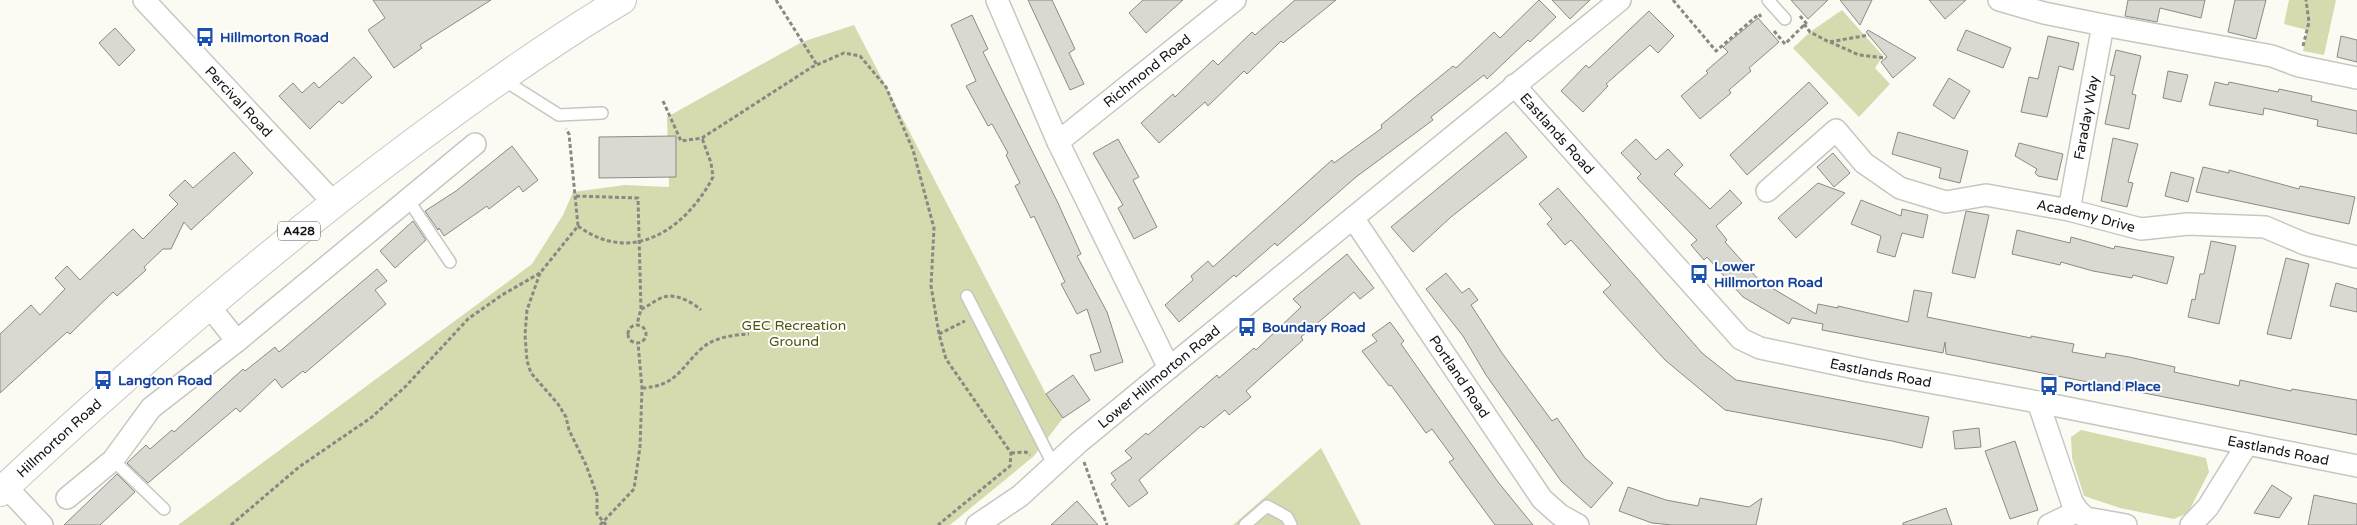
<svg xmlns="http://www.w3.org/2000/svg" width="2357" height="525" viewBox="0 0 2357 525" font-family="'Varela Round',sans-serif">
  <rect width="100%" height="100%" fill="#fcfbf3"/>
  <path fill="#d5dbae" d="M2289,0H2336L2324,55L2303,51L2307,30L2284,24Z
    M1842,10L1883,56L1875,68L1890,84L1859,117L1793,48L1810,32Z
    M854,25L1046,394L1063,418L1034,456L950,525H178L532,264L563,215L573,192L625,185L669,187L667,117L802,42Z
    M2081,430L2206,458L2209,472L2188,513L2174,519L2120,508L2084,496L2072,458L2071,437Z
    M1321,448L1361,525H1233Z"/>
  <path fill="#d9d8d1" stroke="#8b8a84" d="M373,0H491L420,45L422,48L394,68L368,30L385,18Z
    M1028,0H1052L1075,49L1069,53L1084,84L1070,90Z
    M1143,0H1183L1146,33L1129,13Z
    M1295,0H1336L1283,43L1281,41L1247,74L1244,71L1208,106L1205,102L1159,143L1141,123L1173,94L1175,97L1213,60L1218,65L1252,32L1255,35Z
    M1539,0L1556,17L1530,42L1528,40L1487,79L1484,75L1431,117L1433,120L1356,177L1277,246L1275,243L1236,277L1234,275L1179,322L1165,305L1193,280L1191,276L1208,261L1213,267L1332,160L1334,163L1382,128L1381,125L1453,66L1456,68L1494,32L1500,38Z
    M1552,0H1590L1570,19Z
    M1791,0H1828L1808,19Z
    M1840,0H1872L1860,25Z
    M1929,0H1966L1945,19Z
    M2128,0H2205L2201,18L2160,8L2157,22L2125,16Z
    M2235,0H2266L2256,39L2228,32Z
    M1649,11L1674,36L1658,53L1650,45L1606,84L1608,86L1583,112L1561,91L1586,65L1589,68Z
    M972,15L988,49L983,52L1058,203L1081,254L1077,256L1107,312L1123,362L1095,371L1090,355L1101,352L1087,309L1077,314L1061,284L1065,282L1034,216L1031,218L1015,186L1020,183L1006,155L1008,153L992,124L988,126L966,86L976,81L951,25Z
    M1758,18L1779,42L1749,68L1751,71L1729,90L1731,93L1700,119L1681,96L1708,73L1706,71L1728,52L1723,47Z
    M115,28L135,50L119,66L99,43Z
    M1868,30L1916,58L1893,78L1881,62L1887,57L1866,32Z
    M1966,30L2011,48L2003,68L1957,50Z
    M2048,36L2079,43L2073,70L2059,66L2047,117L2021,112L2029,77L2038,79Z
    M2341,36L2357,40V62L2337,57Z
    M2116,50L2141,56L2132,94L2136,95L2129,129L2105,124L2115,76L2110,75Z
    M354,57L372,77L342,104L339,101L310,129L279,96L293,83L302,93L314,82L319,88Z
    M2168,71L2188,75L2181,102L2163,98Z
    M1949,78L1970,91L1954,119L1933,105Z
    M1809,82L1828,103L1747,175L1730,155Z
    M2215,82L2228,85L2229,82L2278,92L2279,89L2312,96L2311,101L2357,111V134L2317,126L2318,120L2264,108L2263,115L2209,105Z
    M1506,132L1527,157L1451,217L1413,252L1391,227Z
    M1898,132L1968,151L1960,183L1939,178L1941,168L1892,154Z
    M676,136V177L599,178V137Z
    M2113,138L2138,144L2128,182L2133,183L2127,207L2101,201Z
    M1118,139L1139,177L1133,180L1157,227L1134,239L1118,208L1123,205L1093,153Z
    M1636,139L1656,160L1668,149L1683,165L1674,174L1710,209L1730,190L1742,203L1716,226L1727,240L1725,242L1760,281L1816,314L1818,304L1838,308V306L1908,322L1914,290L1932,293L1927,317L2031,338V336L2074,344L2072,352L2105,358L2106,353L2129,357L2175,367L2174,372L2239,386L2240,380L2291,391L2292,389L2357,400V435L1946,354L1945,342L1943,353L1822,330L1823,324L1792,318L1789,324L1743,297L1707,257L1704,260L1691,245L1697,240L1637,178L1641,174L1621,153Z
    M2019,143L2063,154L2057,180L2038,176L2035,173L2037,169L2015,156Z
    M512,146L538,180L523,192L519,186L489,209L487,206L444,236L439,228L438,230L425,211L456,191Z
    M234,152L253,173L191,230L184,222L171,249H163L144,267L146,270L117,296L113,292L70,334L67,332L0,393V334L31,305L40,315L65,289L55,278L67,266L80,280L133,229L143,239L178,204L169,195L185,180L193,188Z
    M1833,153L1850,173L1834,187L1817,167Z
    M2203,167L2229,173V170L2299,189L2300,186L2355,197L2349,224L2196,192Z
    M2171,172L2194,178L2188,202L2165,196Z
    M1818,183L1845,193L1796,238L1778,218Z
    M1558,188L1702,353L1736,380L1929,417L1922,448L1892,441L1725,410L1665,360L1603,292L1611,285L1571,240L1565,245L1547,224L1552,219L1539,204Z
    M1861,200L1901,216L1902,209L1928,215L1923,238L1902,233L1895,257L1877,252L1881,236L1851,224Z
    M1966,211L1989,215L1975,278L1952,273Z
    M413,221L426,240L395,268L380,251Z
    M2017,230L2070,243L2071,237L2114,249L2115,246L2174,257L2167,284L2133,275L2132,278L2093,271L2061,262L2060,265L2012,254Z
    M2211,241L2236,246L2219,324L2188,317L2192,299L2195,300L2200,274H2204Z
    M1347,254L1374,288L1360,299L1354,292L1301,337L1303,340L1246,391L1251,397L1229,415L1225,410L1203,428L1201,426L1139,480L1148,493L1129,507L1111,484L1116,480L1111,473L1132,458L1125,451L1146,433L1148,435L1217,375L1219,378L1254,348L1256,350L1301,307L1293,299Z
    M2286,258L2309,264L2291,339L2267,334Z
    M377,269L387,281L375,290L386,304L305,373L303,371L282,388L275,379L240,412L236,408L148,483L127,463L146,445L150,449L172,430L174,432L243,369L245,371L275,347L279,352Z
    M1446,273L1462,293L1469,288L1478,300L1471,305L1502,353L1552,421L1557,418L1585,458L1613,483L1591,508L1561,481L1486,375L1463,336L1426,289Z
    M2336,283L2357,289V312L2330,306Z
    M1390,322L1404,341L1401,344L1498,482L1533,525H1495L1449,462L1454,459L1432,429L1426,433L1391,385L1389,386L1362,351L1377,341L1372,335Z
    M1073,375L1090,400L1063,418L1046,394Z
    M1979,428L1981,447L1955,449L1953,431Z
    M2015,441L2038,510L2010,519L1985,451Z
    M117,474L135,492L100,525H64Z
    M2272,485L2292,498L2279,518L2254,513Z
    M1628,487L1666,500L1698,506L1700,498L1749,507L1762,498L1756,525H1672L1652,523L1619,511Z
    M2314,495L2357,504V525H2308Z
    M1077,501L1098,525H1051Z
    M1946,508L1952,525H1903V523Z"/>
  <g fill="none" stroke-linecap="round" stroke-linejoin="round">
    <g stroke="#c8c6c0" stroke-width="14">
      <path id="lane" d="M1768,0L1785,19
        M502,79L559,115L602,113
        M407,198L450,262
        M967,296L1053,464
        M113,460L164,509
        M1245,525L1267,506L1287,517L1291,525"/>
    </g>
    <g stroke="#c8c6c0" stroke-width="24">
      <g id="street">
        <path id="s1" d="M144,0L333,202"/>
        <path d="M997,0L1058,142L1169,368"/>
        <path d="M1999,0L2044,13L2103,25L2272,56L2299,66L2357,78"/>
        <path id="s2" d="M1514,85L1741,339L1760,348L1869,371L2038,402L2357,466"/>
        <path id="s3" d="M1058,142L1235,0"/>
        <path id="s4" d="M1767,191L1836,130L1864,163L1900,188L1946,202L1986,195L2069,210L2141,229L2188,224L2265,227L2305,244L2357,257"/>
        <path id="s5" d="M2069,210L2103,25"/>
        <path id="s6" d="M1353,218L1542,499L1560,515L1578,525"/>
        <path d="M237,341L475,144"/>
        <path d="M2038,402L2072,502L2078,511"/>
        <path d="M6,487L42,525"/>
        <path d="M67,498L113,460L151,408L237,341L209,306"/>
        <path id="s7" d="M977,525L1020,496L1078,443L1169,368L1620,0"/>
        <path d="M2049,525L2078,511L2086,518L2126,525"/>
        <path d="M2191,525L2208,507L2247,444"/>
      </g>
    </g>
    <g stroke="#c8c6c0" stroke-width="30">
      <g id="highway">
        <path id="s8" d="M0,492C133,368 271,248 418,139C484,90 551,42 622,0"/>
      </g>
    </g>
    <path stroke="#898883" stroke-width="3" stroke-dasharray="4 2.5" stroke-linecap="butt" d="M776,0L817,65
      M1673,0L1716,51L1759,14L1761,17
      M1804,24L1810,32L1829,42L1869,35
      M1774,31L1785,44L1806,23L1800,16
      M1830,42L1859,55L1886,58
      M2303,46L2309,22L2306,0
      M663,101L681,141L702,138L812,67L844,53L860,56L886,87L913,150L934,228L931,286L939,334L946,359L1011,453L1010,466L938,525
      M576,196L638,198L641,309L637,324
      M578,226C632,266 686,229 713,177L711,163L702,138
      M540,273L527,310L525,335L527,361L531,373L558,404L566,417L569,430L586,465L597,495V514L606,525
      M641,309C649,306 653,302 659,299C672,291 691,301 701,310
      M628 334a9 9 0 1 1 18 0a9 9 0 1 1-18 0Z
      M939,334L965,321
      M642,388C676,386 679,370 701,349C714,337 733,335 749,334
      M1011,453L1026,452L1030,455
      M1084,462L1107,525
      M231,525L299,467L372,417L406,386L468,319L502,295L540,273L578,226L569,134L566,129
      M600,525L634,489L640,447L642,388L638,343"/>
    <use href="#lane" stroke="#fff" stroke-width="11"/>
    <use href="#street" stroke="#fff" stroke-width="21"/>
    <use href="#highway" stroke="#fff" stroke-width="28"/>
  </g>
  <defs>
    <g id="bus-bare" transform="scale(1.5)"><path d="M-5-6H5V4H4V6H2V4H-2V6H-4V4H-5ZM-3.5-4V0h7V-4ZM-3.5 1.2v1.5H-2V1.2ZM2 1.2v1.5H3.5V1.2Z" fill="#1a4fb4" stroke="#fff" stroke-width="2.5" paint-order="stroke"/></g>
  </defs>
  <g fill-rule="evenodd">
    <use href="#bus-bare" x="205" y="37"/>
    <use href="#bus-bare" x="1699" y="274"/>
    <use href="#bus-bare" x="1247" y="327"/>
    <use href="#bus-bare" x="103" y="380"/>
    <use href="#bus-bare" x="2049" y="386"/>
  </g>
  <g text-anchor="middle" stroke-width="4" stroke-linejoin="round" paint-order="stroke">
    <rect fill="#fff" stroke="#5a5a59" stroke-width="1" x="278" y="221.5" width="42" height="19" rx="4"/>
    <g font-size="12" font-weight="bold" fill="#141412">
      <text x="299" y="235">A428</text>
    </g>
    <g font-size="14" font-weight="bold" fill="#164399" stroke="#fff" text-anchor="start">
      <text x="220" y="42">Hillmorton Road</text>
      <text x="1714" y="271">Lower<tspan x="1714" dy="16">Hillmorton Road</tspan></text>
      <text x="1262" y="332">Boundary Road</text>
      <text x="118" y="385">Langton Road</text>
      <text x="2064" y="391">Portland Place</text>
    </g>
    <g font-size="14" fill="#141412" stroke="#fff">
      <text dy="5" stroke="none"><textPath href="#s3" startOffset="114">Richmond Road</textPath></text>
      <text dy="5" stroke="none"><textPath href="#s1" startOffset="139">Percival Road</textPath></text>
      <text dy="5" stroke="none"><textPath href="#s5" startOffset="94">Faraday Way</textPath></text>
      <text dy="5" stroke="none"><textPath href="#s2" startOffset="65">Eastlands Road</textPath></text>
      <text dy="5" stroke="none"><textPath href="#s4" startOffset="370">Academy Drive</textPath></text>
      <text dy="5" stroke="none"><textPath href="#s2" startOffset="485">Eastlands Road</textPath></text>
      <text dy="5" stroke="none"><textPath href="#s7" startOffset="235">Lower Hillmorton Road</textPath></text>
      <text dy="5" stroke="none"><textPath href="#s6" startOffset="191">Portland Road</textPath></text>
      <text dy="5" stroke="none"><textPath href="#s8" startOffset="80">Hillmorton Road</textPath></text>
      <text dy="5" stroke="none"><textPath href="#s2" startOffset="890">Eastlands Road</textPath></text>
    </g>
    <g font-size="14" fill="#4f550c" stroke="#fff">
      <text x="794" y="330">GEC Recreation<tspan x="794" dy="16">Ground</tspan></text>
    </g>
  </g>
</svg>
